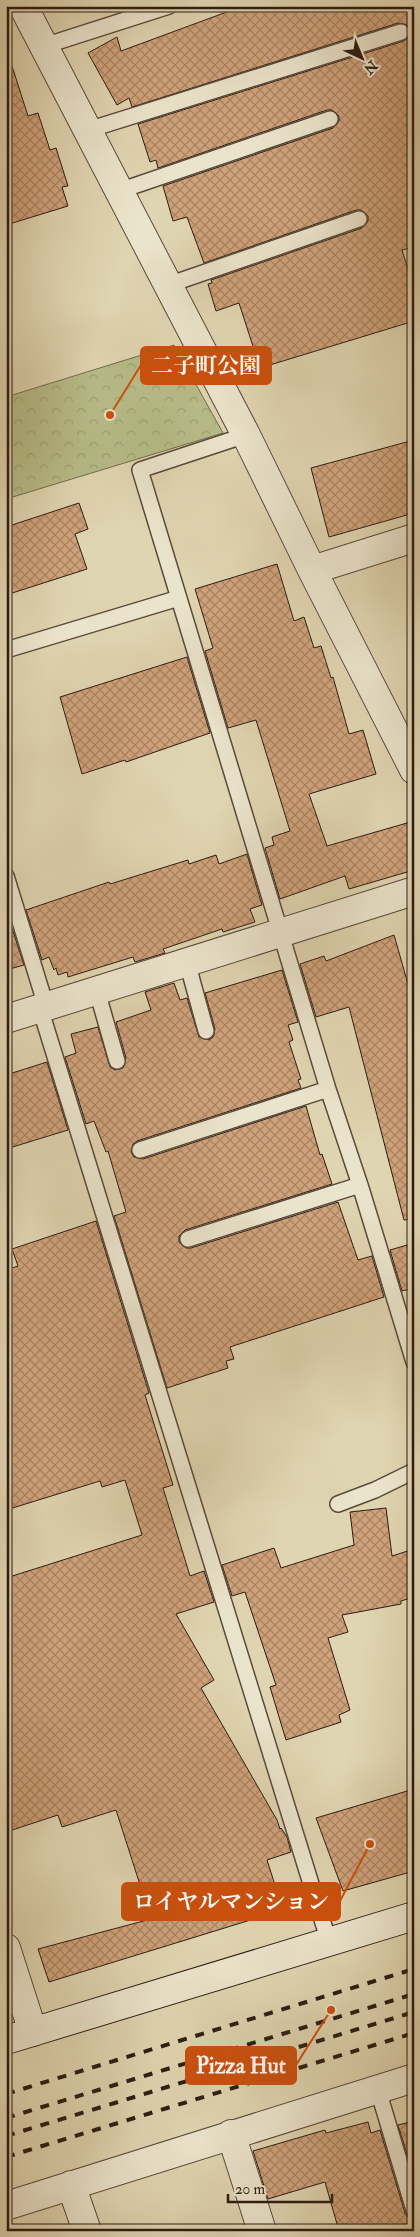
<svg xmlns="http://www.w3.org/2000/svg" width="420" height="2237" viewBox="0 0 420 2237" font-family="'IM FELL Double Pica','Noto Serif JP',serif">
  <defs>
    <pattern id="park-crowns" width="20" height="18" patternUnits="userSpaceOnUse" patternTransform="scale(1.25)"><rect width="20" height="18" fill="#b7bc88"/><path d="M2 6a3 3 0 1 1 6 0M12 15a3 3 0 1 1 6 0" fill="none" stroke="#9ea174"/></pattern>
    <pattern id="building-cross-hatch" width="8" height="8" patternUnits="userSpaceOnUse" patternTransform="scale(1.25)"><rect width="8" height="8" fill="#d0a27b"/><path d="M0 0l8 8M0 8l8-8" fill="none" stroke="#a98363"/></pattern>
  </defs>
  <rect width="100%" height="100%" fill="#e0d5b1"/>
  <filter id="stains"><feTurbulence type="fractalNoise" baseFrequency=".004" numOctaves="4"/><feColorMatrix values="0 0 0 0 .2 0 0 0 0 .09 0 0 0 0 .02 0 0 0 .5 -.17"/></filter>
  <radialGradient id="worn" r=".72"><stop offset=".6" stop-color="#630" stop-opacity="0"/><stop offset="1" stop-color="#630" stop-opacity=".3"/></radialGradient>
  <path fill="url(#park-crowns)" stroke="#726c4d" d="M174,345L223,433L6,499V397Z"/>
  <path fill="url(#building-cross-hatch)" stroke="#2c1c12" d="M243,6H414V247L402,250L414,288V321L260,368L239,303L216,311L208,284L212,283L211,280L362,228L368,221V216L361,210H356L204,263L187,217L173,221L163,186L333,128L339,121V116L332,110H327L158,168L156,160L150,162L138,124L404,41L408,38L410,30L407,25L398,23L132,107L129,98L117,105L88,53L117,37L121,51Z
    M12,66L28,116L38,113L50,150L56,148L68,186L62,187L68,206L6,225V67Z
    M414,440V513L329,537L311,468Z
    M79,503L88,529L75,534L87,569L6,595V527Z
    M277,564L294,621L304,617L314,648L321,646L331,678L333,677L349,734L363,730L376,774L309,794L327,846L414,821V870L349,889L345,876L280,899L265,848L274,845L272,837L290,831L256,720L228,728L205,651L213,648L195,589Z
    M187,657L210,733L126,762L125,760L82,774L60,697Z
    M247,854L262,905L250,909L255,922L223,932L222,929L163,949L165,953L135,962L133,957L68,977L67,972L58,975L56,968L54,970L49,957L42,960L26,910L109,882L110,884L188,860L189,864L216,855L219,864Z
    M8,916L24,965L6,970V917Z
    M394,935L414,1005V1219L404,1220L349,1007L316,1017L300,964L324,956L326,961Z
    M282,970L298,1022L288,1025L293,1040L289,1042L301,1079L298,1080L301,1088L137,1141L133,1144L131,1152L134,1157L143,1159L306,1106L320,1155L322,1154L332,1184L185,1230L179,1236V1242L186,1248H191L338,1202L358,1260L372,1256L384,1297L230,1347L234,1359L226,1361L228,1368L167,1388L114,1216L126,1212L108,1151L106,1152L94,1121L86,1124L65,1057L76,1053L71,1034L98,1027L110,1067L115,1070L123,1068L126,1058L116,1022L151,1010L145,992L174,983L180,1000L187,998L199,1037L209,1040L213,1037L215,1029L205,993Z
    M47,1062L68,1130L6,1149V1075Z
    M96,1221L149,1393L145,1395L173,1485L163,1488L190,1576L204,1571L214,1602L176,1614L214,1680L201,1688L277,1820L280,1829L281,1828L287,1837L291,1852L267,1860L283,1910L49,1982L38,1949L151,1919L116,1810L62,1827L58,1815L6,1832V1578L142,1535L125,1480L102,1487L100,1481L6,1510V1270L18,1266L12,1249Z
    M414,1243V1288L402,1291L390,1250Z
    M386,1508L392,1556L414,1549V1597L401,1601V1604L342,1615L348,1632L328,1638L350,1710L339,1715L341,1722L286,1740L270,1687L276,1685L245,1592L232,1596L222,1565L274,1548L281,1568L354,1545L350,1512Z
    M414,1789V1871L343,1891L316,1818Z
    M414,2121V2177L398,2125Z
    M368,2122L371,2133L380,2130L405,2213L408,2217L414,2219V2231H339L325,2182L268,2199L253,2151L325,2130L326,2133Z"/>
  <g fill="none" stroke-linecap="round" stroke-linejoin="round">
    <g stroke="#594a3a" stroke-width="18">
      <path id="lane" d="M44,46L169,6
        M88,130L401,32
        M119,191L330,119
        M168,285L359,219
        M246,435L140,470L328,1089L360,1185L414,1362
        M6,650L179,598
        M6,876L46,1006
        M187,962L206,1031
        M97,991L117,1061
        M40,1008L329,1942
        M140,1150L328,1089
        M188,1239L360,1185
        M338,1504L375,1490L414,1471
        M378,2090L414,2210"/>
    </g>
    <g stroke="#594a3a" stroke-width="30">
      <path id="street" d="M23,6L246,435L312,570L414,770
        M312,570L414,538
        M6,1019L414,891
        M6,1948L33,2032
        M231,2134L262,2231
        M71,2185L87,2231
        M6,2206L414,2078"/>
    </g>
    <g stroke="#2c1c12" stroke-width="30">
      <path id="secondary" d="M6,2040L414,1916"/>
    </g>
    <use href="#lane" stroke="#ebe4cc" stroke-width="15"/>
    <use href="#street" stroke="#ebe4cc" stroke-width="28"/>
    <use href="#secondary" stroke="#ebe4cc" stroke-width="28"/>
    <path stroke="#2c1c12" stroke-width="4" stroke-dasharray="9 9" stroke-linecap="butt" d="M6,2094L414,1969
      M6,2118L414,1994
      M6,2136L414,2012
      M6,2157L414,2033"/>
  </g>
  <path fill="none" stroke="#cc500d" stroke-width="2" d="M110 415L141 365M370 1844L340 1901M331 2010L296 2065"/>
  <g fill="#cc500d" stroke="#ebe4cc" stroke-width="2">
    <circle cx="110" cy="415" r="5"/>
    <circle cx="370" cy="1844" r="5"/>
    <circle cx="331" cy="2010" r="5"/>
  </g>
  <g fill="#cc500d" stroke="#cc500d" stroke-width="2">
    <rect x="141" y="347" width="130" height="37" rx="5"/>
    <rect x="122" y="1883" width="218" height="37" rx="5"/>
    <rect x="186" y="2047" width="110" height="37" rx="5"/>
  </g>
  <g font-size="22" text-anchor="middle" font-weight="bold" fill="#fff">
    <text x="206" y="373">二子町公園</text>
    <text x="231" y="1909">ロイヤルマンション</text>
    <text x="241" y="2073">Pizza Hut</text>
  </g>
  <rect width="420" height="2237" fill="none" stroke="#e0d5b1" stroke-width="25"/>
  <rect x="8" y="8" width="405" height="2222" fill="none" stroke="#2c1c12" stroke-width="2.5"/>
  <rect x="12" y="12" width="395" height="2212" fill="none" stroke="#2c1c12"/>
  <g transform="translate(362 58) rotate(136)" stroke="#ebe4cc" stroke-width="4" paint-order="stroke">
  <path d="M0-4L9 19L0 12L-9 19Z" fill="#2c1c12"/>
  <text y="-8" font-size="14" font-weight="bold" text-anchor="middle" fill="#2c1c12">N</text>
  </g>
  <path d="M228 2194v8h104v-8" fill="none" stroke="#2c1c12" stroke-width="2.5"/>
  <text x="235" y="2194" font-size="15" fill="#2c1c12" stroke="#ebe4cc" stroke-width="4" paint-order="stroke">20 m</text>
  <rect width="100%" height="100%" filter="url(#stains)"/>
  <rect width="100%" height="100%" fill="url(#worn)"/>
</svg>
